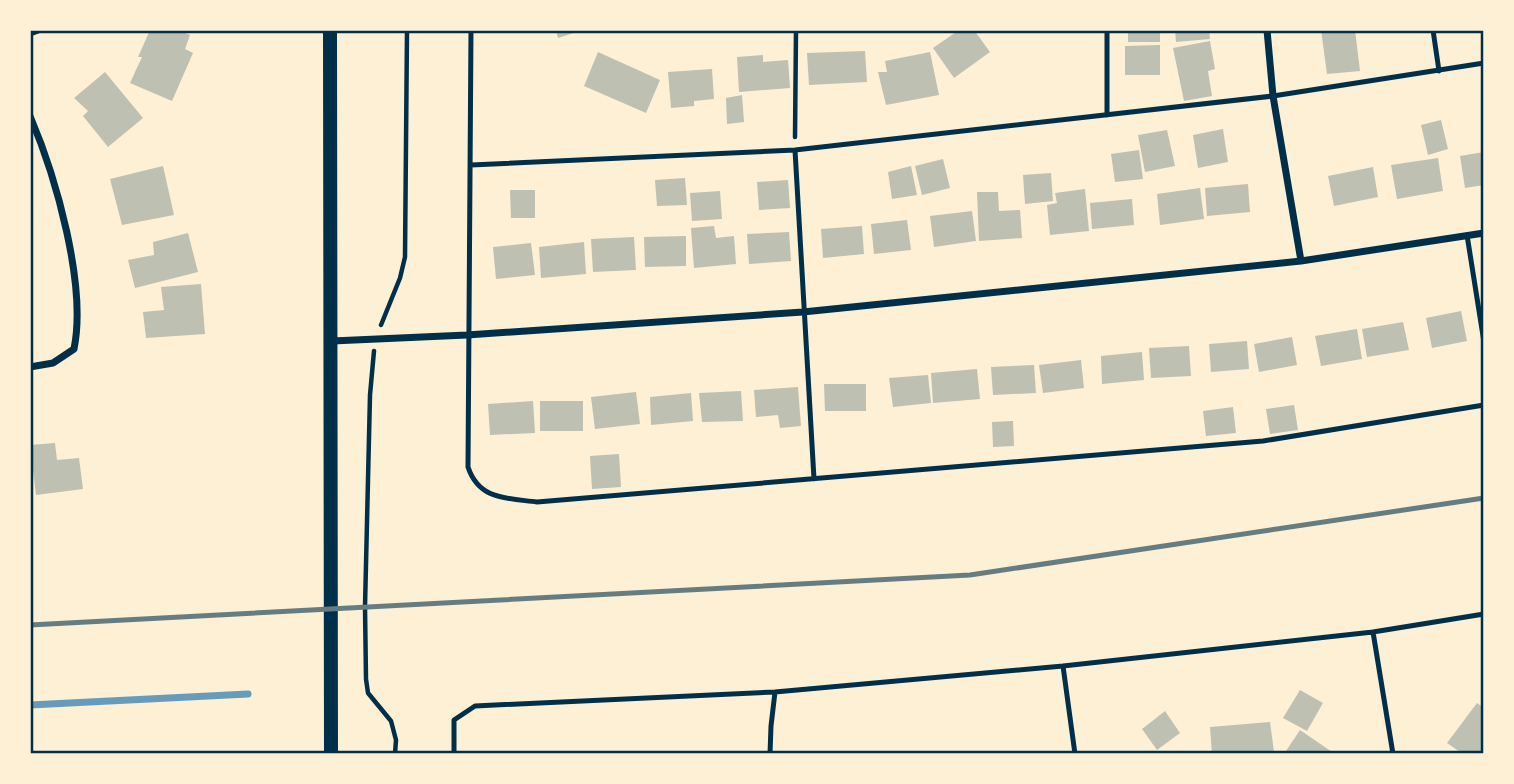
<svg xmlns="http://www.w3.org/2000/svg" width="1514" height="784" viewBox="0 0 1514 784" font-family="'PT Sans',sans-serif">
  <rect width="100%" height="100%" fill="#fdf0d5"/>
  <g fill="none" stroke-linecap="round" stroke-linejoin="round">
    <path stroke="#669bbc" stroke-width="7" d="M30,705L248,694"/>
  </g>
  <path fill="#bec0b2" d="M150,30H178L190,35L185,49L193,53L172,101L130,83L142,57H138Z
    M556,30H583L558,38Z
    M959,30H974L990,52L954,78L933,48Z
    M1128,30H1160V42H1128Z
    M1175,30H1209L1210,39L1176,42Z
    M1321,30H1355L1360,71L1327,74Z
    M1210,41L1215,69L1208,71L1212,96L1184,101L1173,48Z
    M1160,45V75H1125V46Z
    M865,51L867,82L809,85L807,53Z
    M598,52L660,80L646,113L584,86Z
    M930,52L939,95L886,105L878,72H887L885,61Z
    M763,55V62L788,60L790,88L739,92L737,57Z
    M712,69L714,99L694,101V106L671,108L668,72Z
    M105,72L143,118L108,147L83,116L88,111L74,98Z
    M742,95L744,122L727,124L726,98Z
    M1441,120L1448,149L1428,155L1421,125Z
    M1223,129L1228,162L1198,168L1193,135Z
    M1167,130L1175,166L1145,172L1138,135Z
    M1139,150L1143,179L1115,182L1111,154Z
    M1484,152V185L1465,188L1460,156Z
    M1438,158L1443,191L1397,199L1391,165Z
    M943,159L950,188L922,195L915,166Z
    M163,166L174,215L122,225L110,179Z
    M911,166L917,195L892,199L888,172Z
    M1373,167L1378,197L1334,206L1328,176Z
    M1051,173L1053,201L1025,204L1023,175Z
    M685,178L687,205L657,206L655,180Z
    M788,180L790,208L759,210L757,182Z
    M1248,184L1250,212L1207,216L1205,188Z
    M1200,188L1204,219L1160,225L1157,194Z
    M1085,189L1089,231L1050,235L1047,205L1057,203L1055,193Z
    M510,190H535V218H511Z
    M720,191L722,219L692,221L690,193Z
    M977,192H998L999,211L1020,210L1022,238L979,241Z
    M1132,199L1134,225L1092,229L1090,203Z
    M972,211L976,241L934,247L930,216Z
    M907,220L911,250L874,254L871,224Z
    M714,226L716,238L734,236L736,264L694,268L691,228Z
    M862,226L864,254L823,258L821,229Z
    M789,232L791,261L749,264L747,234Z
    M188,233L198,272L135,288L128,260L154,255L153,242Z
    M686,236V266L645,267L644,237Z
    M634,237L636,270L593,272L591,239Z
    M584,242L586,274L541,278L539,247Z
    M531,243L535,275L496,279L493,247Z
    M201,284L205,334L146,338L143,312L164,310L161,287Z
    M1461,311L1467,341L1432,348L1426,318Z
    M1403,322L1409,350L1367,357L1362,329Z
    M1357,329L1362,359L1321,366L1315,336Z
    M1292,337L1297,365L1259,372L1254,344Z
    M1247,341L1249,369L1211,372L1209,344Z
    M1189,346L1191,376L1151,378L1149,348Z
    M1142,352L1144,380L1102,384L1101,356Z
    M1081,360L1084,388L1043,393L1039,365Z
    M1034,365L1036,393L993,395L991,367Z
    M977,369L980,399L933,403L931,373Z
    M928,375L931,403L893,407L889,378Z
    M824,384H866V411H825Z
    M798,387L801,426L780,428L778,415L756,417L754,390Z
    M741,391L743,421L702,422L699,393Z
    M636,392L640,424L595,429L591,397Z
    M691,393L693,421L651,425L650,397Z
    M533,401L535,433L490,435L488,404Z
    M540,401H583V431H540Z
    M1294,405L1298,430L1270,434L1266,409Z
    M1233,407L1236,433L1206,436L1203,411Z
    M1013,421L1014,446L993,447L992,422Z
    M55,443L57,460L79,458L83,489L36,495L30,445Z
    M619,454L621,487L592,489L590,456Z
    M1300,690L1323,703L1307,731L1283,718Z
    M1477,703L1484,708V748L1480,754H1463L1447,743Z
    M1165,711L1180,733L1157,750L1142,729Z
    M1270,722L1274,752L1212,754L1210,727Z
    M1300,730L1335,754H1284Z"/>
  <g fill="none" stroke-linecap="round" stroke-linejoin="round">
    <path stroke="#003049" stroke-width="4.5" d="M795,137L796,30
      M381,325L400,278L405,257L407,30
      M374,351L370,395L365,607L366,679L368,693L391,721L396,740L395,754"/>
    <path stroke="#003049" stroke-width="5" d="M471,30L468,467C479,500 506,498 537,502L1263,441L1484,405
      M1433,30L1439,71
      M1107,115V30
      M795,150L814,479
      M471,165L795,150L1273,96L1484,63
      M1467,235L1484,342
      M1373,632L1393,754
      M1063,666L1075,754
      M454,754V720L475,706L775,692L1063,666L1373,632L1484,614
      M770,754L771,726L775,692"/>
    <path stroke="#003049" stroke-width="7" d="M1267,30L1273,96L1301,261
      M30,33L38,30
      M30,116C56,177 87,285 74,349L53,363L30,367
      M332,341L467,335L803,312L1301,261L1484,233"/>
    <path stroke="#003049" stroke-width="14" d="M330,30L331,754"/>
    <path stroke="#657d81" stroke-width="5" d="M30,625L970,575L1484,498"/>
  </g>
  <rect width="1514" height="784" fill="none" stroke="#fdf0d5" stroke-width="63"/>
  <rect x="32" y="32" width="1450" height="720" fill="none" stroke="#003049" stroke-width="2.5"/>
</svg>
